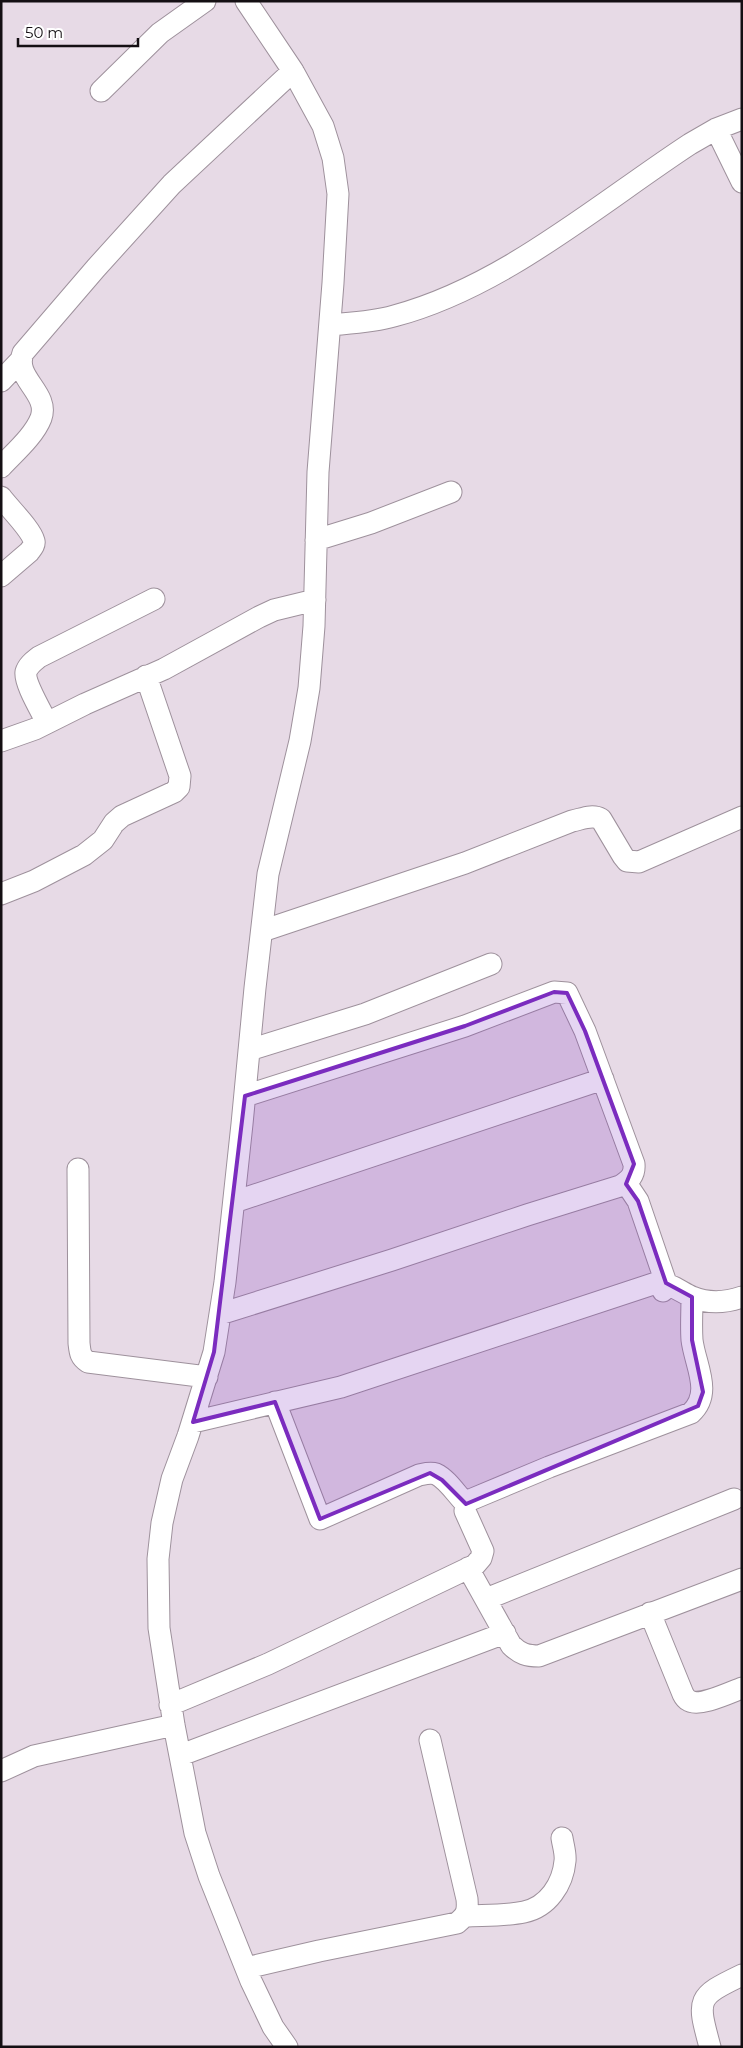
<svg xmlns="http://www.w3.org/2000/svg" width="743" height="2048" viewBox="0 0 743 2048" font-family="Montserrat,sans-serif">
  <rect width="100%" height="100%" fill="#e7dae6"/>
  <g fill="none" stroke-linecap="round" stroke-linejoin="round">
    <g stroke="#9e919c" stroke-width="23">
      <path id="minor" d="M246,1L293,71L323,126L333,158L338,194L333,283L318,472L314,626L309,688L300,741L268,874L255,988L242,1124L225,1282L214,1352L188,1436L172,1479L162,1523L158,1559L159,1628L174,1725L195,1833L209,1876L251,1981L273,2027L287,2047
        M101,91L160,33L205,1
        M716,129L742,182
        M330,325C351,323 373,322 394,316C503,287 597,205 690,144L716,129L742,119
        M1,381L20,361
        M1,467C14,453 34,436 41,418C50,393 13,378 23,353L96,268L172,184L293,71
        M1,497C9,508 31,529 34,541C35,545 32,548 29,552L1,576
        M316,540L371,523L451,492
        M47,723C42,712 24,683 26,672C28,665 34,661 39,657L154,599
        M1,741L35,729L85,704L164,669L259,617L274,610L315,600
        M1,894L34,881L84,855L103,840L114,823L122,816L174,792L179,787L180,776L146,676
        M262,931L465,863L572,821C582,819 592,814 601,819L623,856L627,861L639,862L742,817
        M249,1050L365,1014L491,964
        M78,1169L79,1343C80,1352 80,1357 88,1362L207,1377
        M628,1181V1186L638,1201L666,1283L663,1291
        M234,1202L603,1079
        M220,1314L392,1260L527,1215L620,1186C630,1180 635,1175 634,1164L585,1031L567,993L554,992L465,1026L245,1096
        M275,1402L320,1519L419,1475C424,1474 430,1472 436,1474C447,1479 457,1495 466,1504
        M193,1422L341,1387L656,1283C671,1283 679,1291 692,1297C709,1304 725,1303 742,1297
        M468,1568L511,1645C520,1654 527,1656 539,1656L742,1579
        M486,1599L734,1499
        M650,1613L683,1694C684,1696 686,1699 688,1700C698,1708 731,1692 742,1688
        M170,1705L268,1664L475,1565L481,1558L483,1551L465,1511L466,1504L470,1500L549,1467L691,1413C713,1393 695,1365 692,1340C691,1326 692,1311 692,1297
        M181,1755L505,1633
        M1,1771L34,1756L174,1725
        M465,1916C484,1915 505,1916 524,1912C548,1907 563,1884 565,1861C566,1854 563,1845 562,1838
        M246,1968L319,1951L457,1923C467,1915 468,1911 467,1899L430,1740
        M710,2047C697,1999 696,1997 742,1975"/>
    </g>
    <use href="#minor" stroke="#fff" stroke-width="21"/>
  </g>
  <path fill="#7b2cbf" fill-opacity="0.2" stroke="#7b2cbf" stroke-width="4" stroke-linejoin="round" d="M554,992L567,993L585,1031L634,1164L626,1184L638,1201L666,1283L692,1297V1340L703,1392L698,1406L466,1504L442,1480L430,1473L320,1519L275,1402L193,1422L214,1352L245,1096L465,1026Z"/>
  <rect width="743" height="2048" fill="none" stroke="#140f13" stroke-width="5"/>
  <path d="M18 38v8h120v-8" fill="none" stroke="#140f13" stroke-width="2.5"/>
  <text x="25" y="38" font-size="15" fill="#140f13" stroke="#ffffff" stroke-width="4" paint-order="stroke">50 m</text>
</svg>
